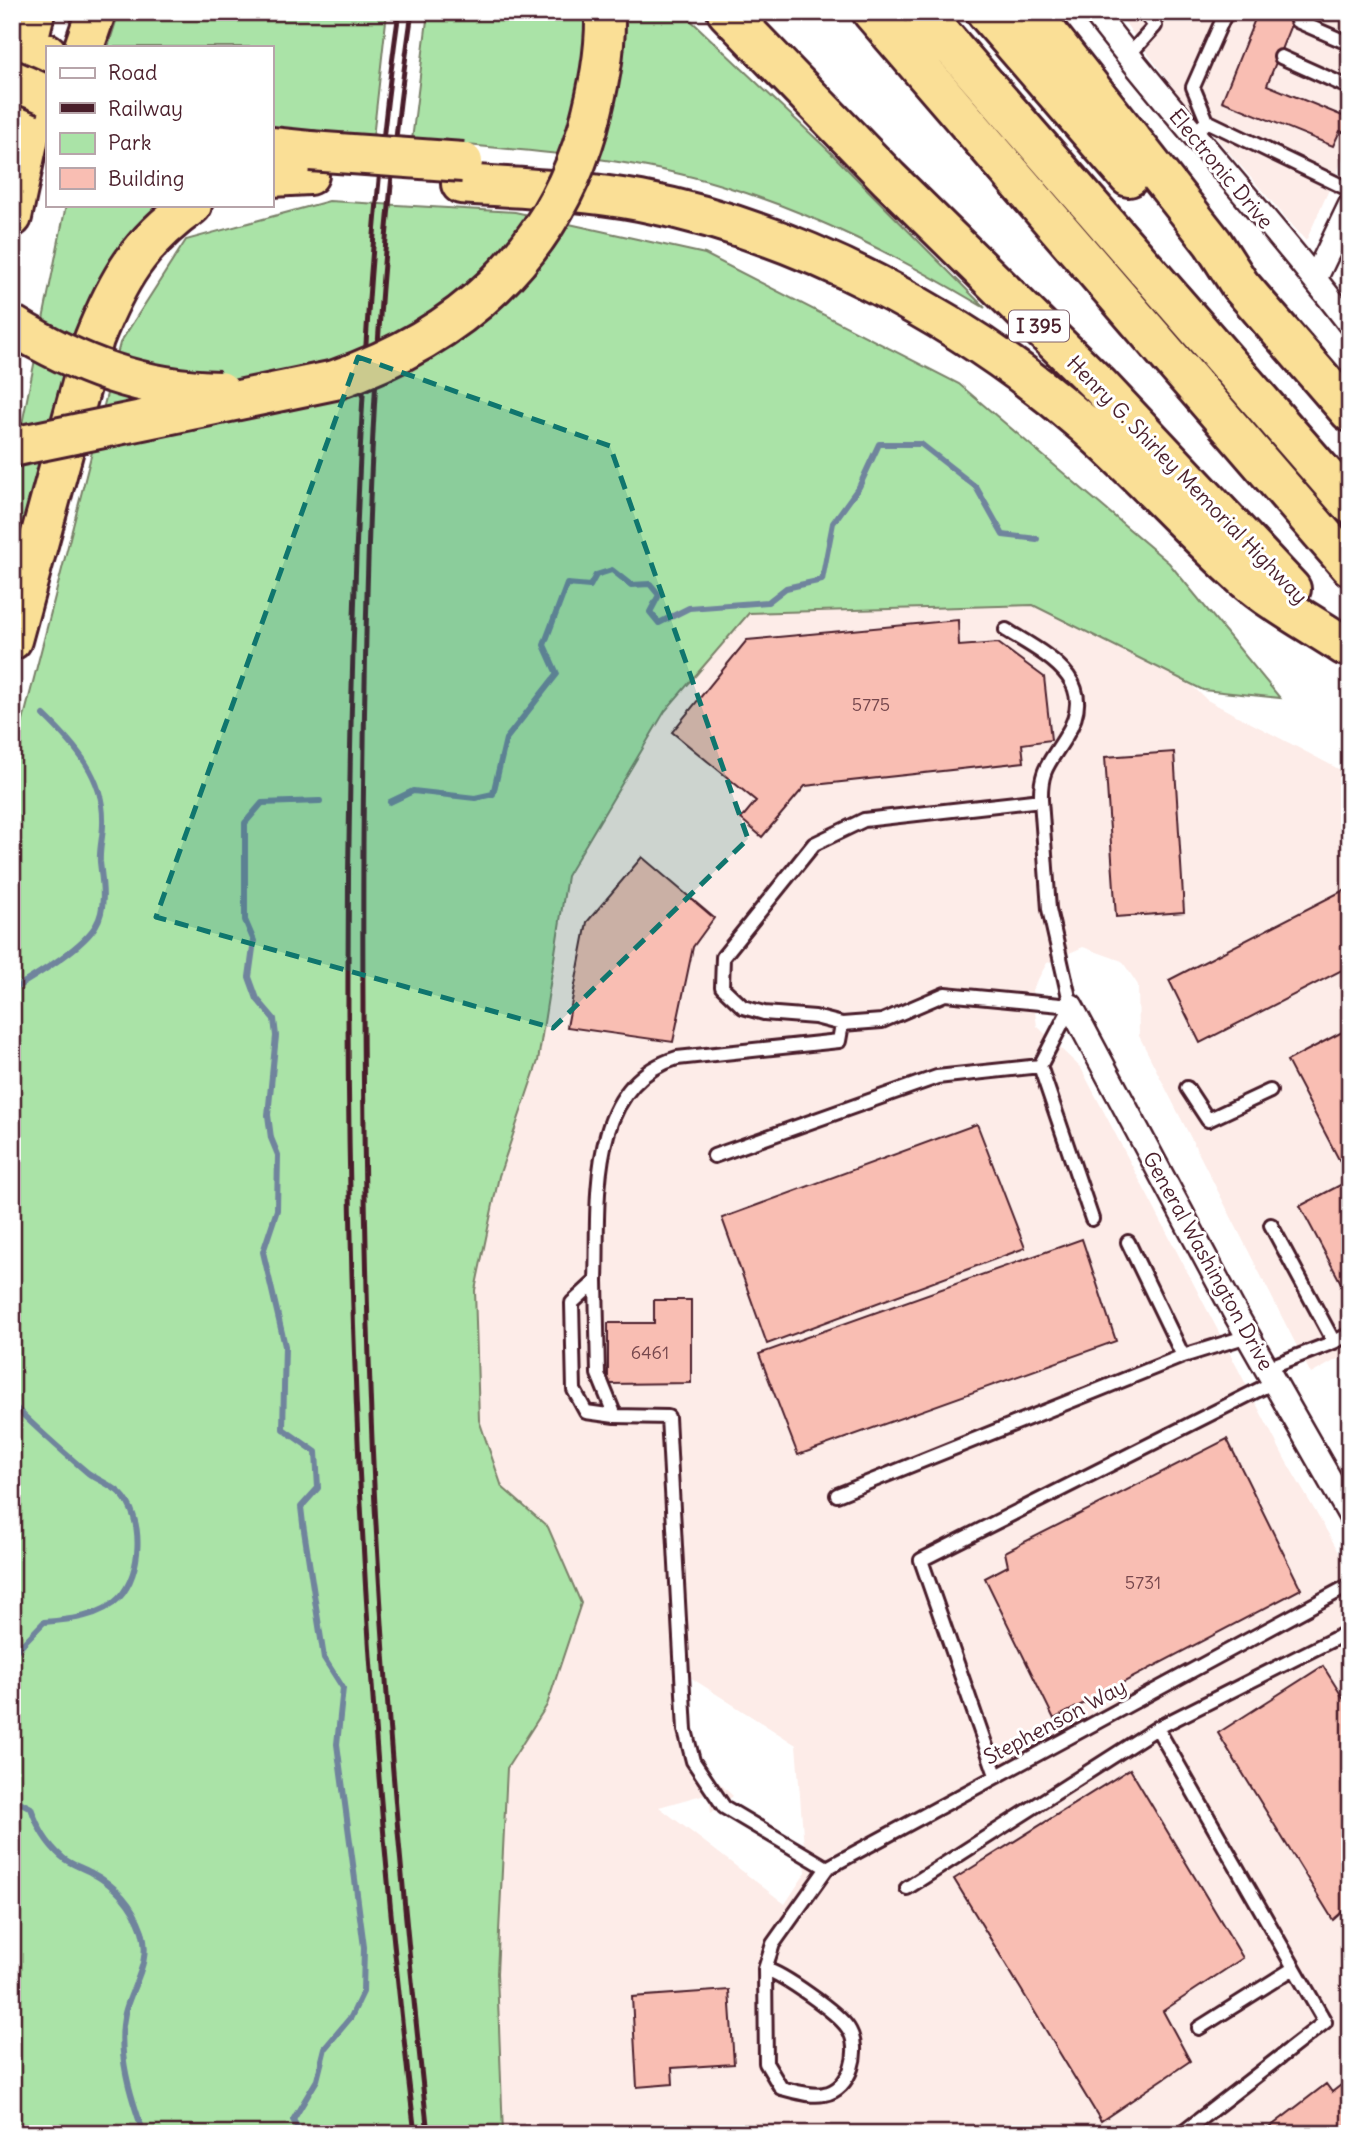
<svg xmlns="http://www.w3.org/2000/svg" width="1362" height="2146" viewBox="0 0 1362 2146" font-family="Delius,sans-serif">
  <rect width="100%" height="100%" fill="#fff"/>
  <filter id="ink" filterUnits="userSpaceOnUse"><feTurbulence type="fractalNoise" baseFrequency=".0143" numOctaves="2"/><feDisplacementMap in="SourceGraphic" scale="14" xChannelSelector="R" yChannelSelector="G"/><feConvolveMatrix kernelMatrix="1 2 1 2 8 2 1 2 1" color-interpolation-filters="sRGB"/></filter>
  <g filter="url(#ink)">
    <path fill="#fdece8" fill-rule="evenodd" d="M1117,12H1350V143L1306,241L1177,93Z
      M582,260L1150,645L1207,700L1350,775V1352L1311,1374L1139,1036L1138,985L1122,961L1083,947L1047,963L1032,990L1037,1026L1081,1068L1286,1461L1350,1571V2134H503L497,1974L501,1886L437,1333ZM682,1672L796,1745L806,1872L785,1904L659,1807L709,1793L711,1813L733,1796L708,1772L691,1741Z"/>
    <path fill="#aae3a7" stroke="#7a8169" stroke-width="2" d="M119,12H387L373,138L271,130V47H108Z
      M428,12H682L828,150L985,308C901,258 815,213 721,185C622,155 514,150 412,140Z
      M329,201L515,212L705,254L959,384L1169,563L1280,698L1203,690L1033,605L749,613L665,711L567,876L538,1061L499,1176L475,1290L479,1420L502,1487L548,1527L581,1603L547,1705L507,1768L497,1973L503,2134H12V764L120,343L186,240Z
      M66,205H172L161,212L12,594V474Z"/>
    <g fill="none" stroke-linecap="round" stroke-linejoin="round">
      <path stroke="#6f849d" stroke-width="6" d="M390,802L413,791L475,798L493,794L506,739L557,674L544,645L567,584L590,586L596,575L612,570L631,585L650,584L659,595L650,612L659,623L689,608L768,602L786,588L822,580L833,523L859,487L879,444H921L976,487L1003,535L1037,539
        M12,990C35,976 84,947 96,925C107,907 102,881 100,862C99,849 103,837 103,824C105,778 75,745 44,715
        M12,1404C36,1428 62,1451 88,1473C98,1480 111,1485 120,1493C145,1517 142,1574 119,1598C101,1617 68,1620 44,1622L12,1655
        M12,1798L31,1808C38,1828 46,1843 62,1857C69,1864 81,1867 90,1872C115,1885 133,1905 142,1931C152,1963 132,1984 125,2013C116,2052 131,2098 144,2134
        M302,2134L293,2120L317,2080L325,2048L351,2017L363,1992L364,1947L337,1744L343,1688L324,1658L303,1524L301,1507L318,1488L316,1452L283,1429L285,1346L263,1252L277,1210L278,1155L271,1138L268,1115L276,1036L274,1019L257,999L249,977L254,941L245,920V823L262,803L320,801"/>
    </g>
    <path fill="#f9beb3" stroke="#4a1f2b" stroke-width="2" d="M1253,12H1296L1267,85L1350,119V135L1340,131L1333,146L1222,101L1257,14Z
      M958,620L959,646L998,643L1044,677L1051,740L1022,744L1024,762L805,786L762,837L741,819L756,801L672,732L747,640Z
      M1174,752L1184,912L1116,917L1105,757Z
      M642,857L714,918L693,947L673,1042L567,1027L587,922Z
      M1350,887V966L1200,1043L1169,980Z
      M1350,1028V1169L1345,1171L1287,1061Z
      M977,1124L1025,1248L767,1344L722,1218Z
      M1350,1180V1300L1300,1206Z
      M1082,1239L1116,1341L798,1455L759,1354Z
      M654,1300H691V1383L608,1384V1323H654Z
      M1227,1439L1301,1589L1054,1719L985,1578L1008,1566L1005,1552Z
      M1323,1666L1350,1709V1926L1342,1912L1333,1920L1218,1733Z
      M1130,1769L1243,1958L1163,2011L1190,2061L1101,2121L954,1879Z
      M729,1990L734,2064L672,2068L673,2084L637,2087L632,1997Z
      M1350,2078V2134H1261L1326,2084L1332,2092Z"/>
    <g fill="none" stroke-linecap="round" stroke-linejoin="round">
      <g stroke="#4a1f2b" stroke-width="18">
        <path id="service" d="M1297,21L1350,44
          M1128,56L1155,26L1144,12
          M1281,57L1350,88
          M1207,121L1193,87L1226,12
          M1192,136L1207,121L1350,190
          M1006,630C1046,655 1101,680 1066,736C1050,763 1040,768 1041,800
          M1071,1006L945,994L882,1021L842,1024L815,1017L764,1013L743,1007L722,987L723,957L814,844L864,820L1041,800L1049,909L1071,1006L1040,1066L1092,1219
          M1187,1088L1208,1120L1270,1091
          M714,1156L937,1077L1040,1066
          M1128,1242L1183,1356
          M596,1281L598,1374L615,1416
          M1334,1342L1350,1334
          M1267,1368L1334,1342L1271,1225
          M837,1495L1183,1356L1248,1336
          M1157,1728L1325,2022L1181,2134
          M996,1775L921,1560L1274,1382
          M827,1868L724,1807L693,1761L685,1730L668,1417L615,1416L586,1412L574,1390L572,1303L596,1281C599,1204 585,1086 677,1058L839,1041L842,1024
          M907,1888L1157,1728L1350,1631
          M765,1969C783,1974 837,2012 848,2028C862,2049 851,2090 824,2094C811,2097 794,2091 781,2088L766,2063L765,1969L773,1944L827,1868L1350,1585
          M1199,2028L1294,1968"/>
      </g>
      <g stroke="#4a1f2b" stroke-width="28">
        <path id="minor" d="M1094,12C1176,119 1268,217 1350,324
          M1315,279L1350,206
          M1071,1006L1236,1315L1350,1515"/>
      </g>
      <g stroke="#4a1f2b" stroke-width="44">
        <path id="motorway" d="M727,12L889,179L1100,386L1291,589
          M872,12L1350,566
          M922,12L1350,504
          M986,12L1129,177
          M1031,12L1213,243L1240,285L1350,412
          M84,47L96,12
          M18,82L35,12
          M271,147L310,151
          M271,177L309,175
          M461,184C520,188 581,190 640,201C798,231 963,318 1084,424C1140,473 1189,529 1244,578C1274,604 1312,624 1345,646
          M12,217L47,53
          M12,640L94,339C118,279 139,243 192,205"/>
      </g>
      <use href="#service" stroke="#fff" stroke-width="12"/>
      <use href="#minor" stroke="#fff" stroke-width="23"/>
      <use href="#motorway" stroke="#fadf96" stroke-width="38"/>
      <path stroke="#4a1f2b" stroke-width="5" d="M399,12C365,248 357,488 351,726C340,1195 358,1667 415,2134
        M412,12C372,287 365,567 363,844C362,1064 364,1285 375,1506C386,1716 405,1925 428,2134"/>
      <g stroke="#4a1f2b" stroke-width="44" stroke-linecap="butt">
        <path id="motorway-bridge" d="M12,80L47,95
          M310,151L463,162
          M12,325C77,365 143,390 220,391
          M12,447L335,380C459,337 551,256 588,128C598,90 606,52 605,12"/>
      </g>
      <use href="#motorway-bridge" stroke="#fadf96" stroke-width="38"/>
    </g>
  </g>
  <path fill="#0f766e" fill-opacity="0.2" stroke="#0f766e" stroke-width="5" stroke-dasharray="14 9" stroke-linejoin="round" d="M358,357L610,446L748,839L553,1028L156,917Z"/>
  <g text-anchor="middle" stroke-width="6" stroke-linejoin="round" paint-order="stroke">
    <g font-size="18" fill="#76474d">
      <text x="871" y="711">5775</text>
      <text x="650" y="1359">6461</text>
      <text x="1143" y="1589">5731</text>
    </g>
    <rect fill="#fff" stroke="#80626b" stroke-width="2" x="1009" y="310.5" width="60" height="31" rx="5"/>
    <g font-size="19" font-weight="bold" fill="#4a1f2b">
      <text x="1039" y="333">I 395</text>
    </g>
    <g font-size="21" fill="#4a1f2b" stroke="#fff">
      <text transform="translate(1221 169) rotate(50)" y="7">Electronic Drive</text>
      <text transform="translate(1187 480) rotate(46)" y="7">Henry G. Shirley Memorial Highway</text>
      <text transform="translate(1208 1261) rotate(61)" y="7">General Washington Drive</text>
      <text transform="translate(1055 1722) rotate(-28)" y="7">Stephenson Way</text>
    </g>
  </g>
  <rect width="1362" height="2146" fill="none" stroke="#fff" stroke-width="42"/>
  <rect x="21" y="21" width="1320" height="2104" fill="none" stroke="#4a1f2b" stroke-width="2.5" filter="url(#ink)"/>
  <rect x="46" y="46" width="228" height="161" fill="#ffffff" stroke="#b7a5aa" stroke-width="2"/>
  <rect x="60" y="68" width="35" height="10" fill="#ffffff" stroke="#b7a5aa" stroke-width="2"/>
  <text x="108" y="80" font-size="21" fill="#4a1f2b">Road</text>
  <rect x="60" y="103" width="35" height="10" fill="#4a1f2b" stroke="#b7a5aa" stroke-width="2"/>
  <text x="108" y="116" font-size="21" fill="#4a1f2b">Railway</text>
  <rect x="60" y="133" width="35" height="21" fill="#aae3a7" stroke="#b7a5aa" stroke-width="2"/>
  <text x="108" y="150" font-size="21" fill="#4a1f2b">Park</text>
  <rect x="60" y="168" width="35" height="21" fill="#f9beb3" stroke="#b7a5aa" stroke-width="2"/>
  <text x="108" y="186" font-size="21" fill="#4a1f2b">Building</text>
</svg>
